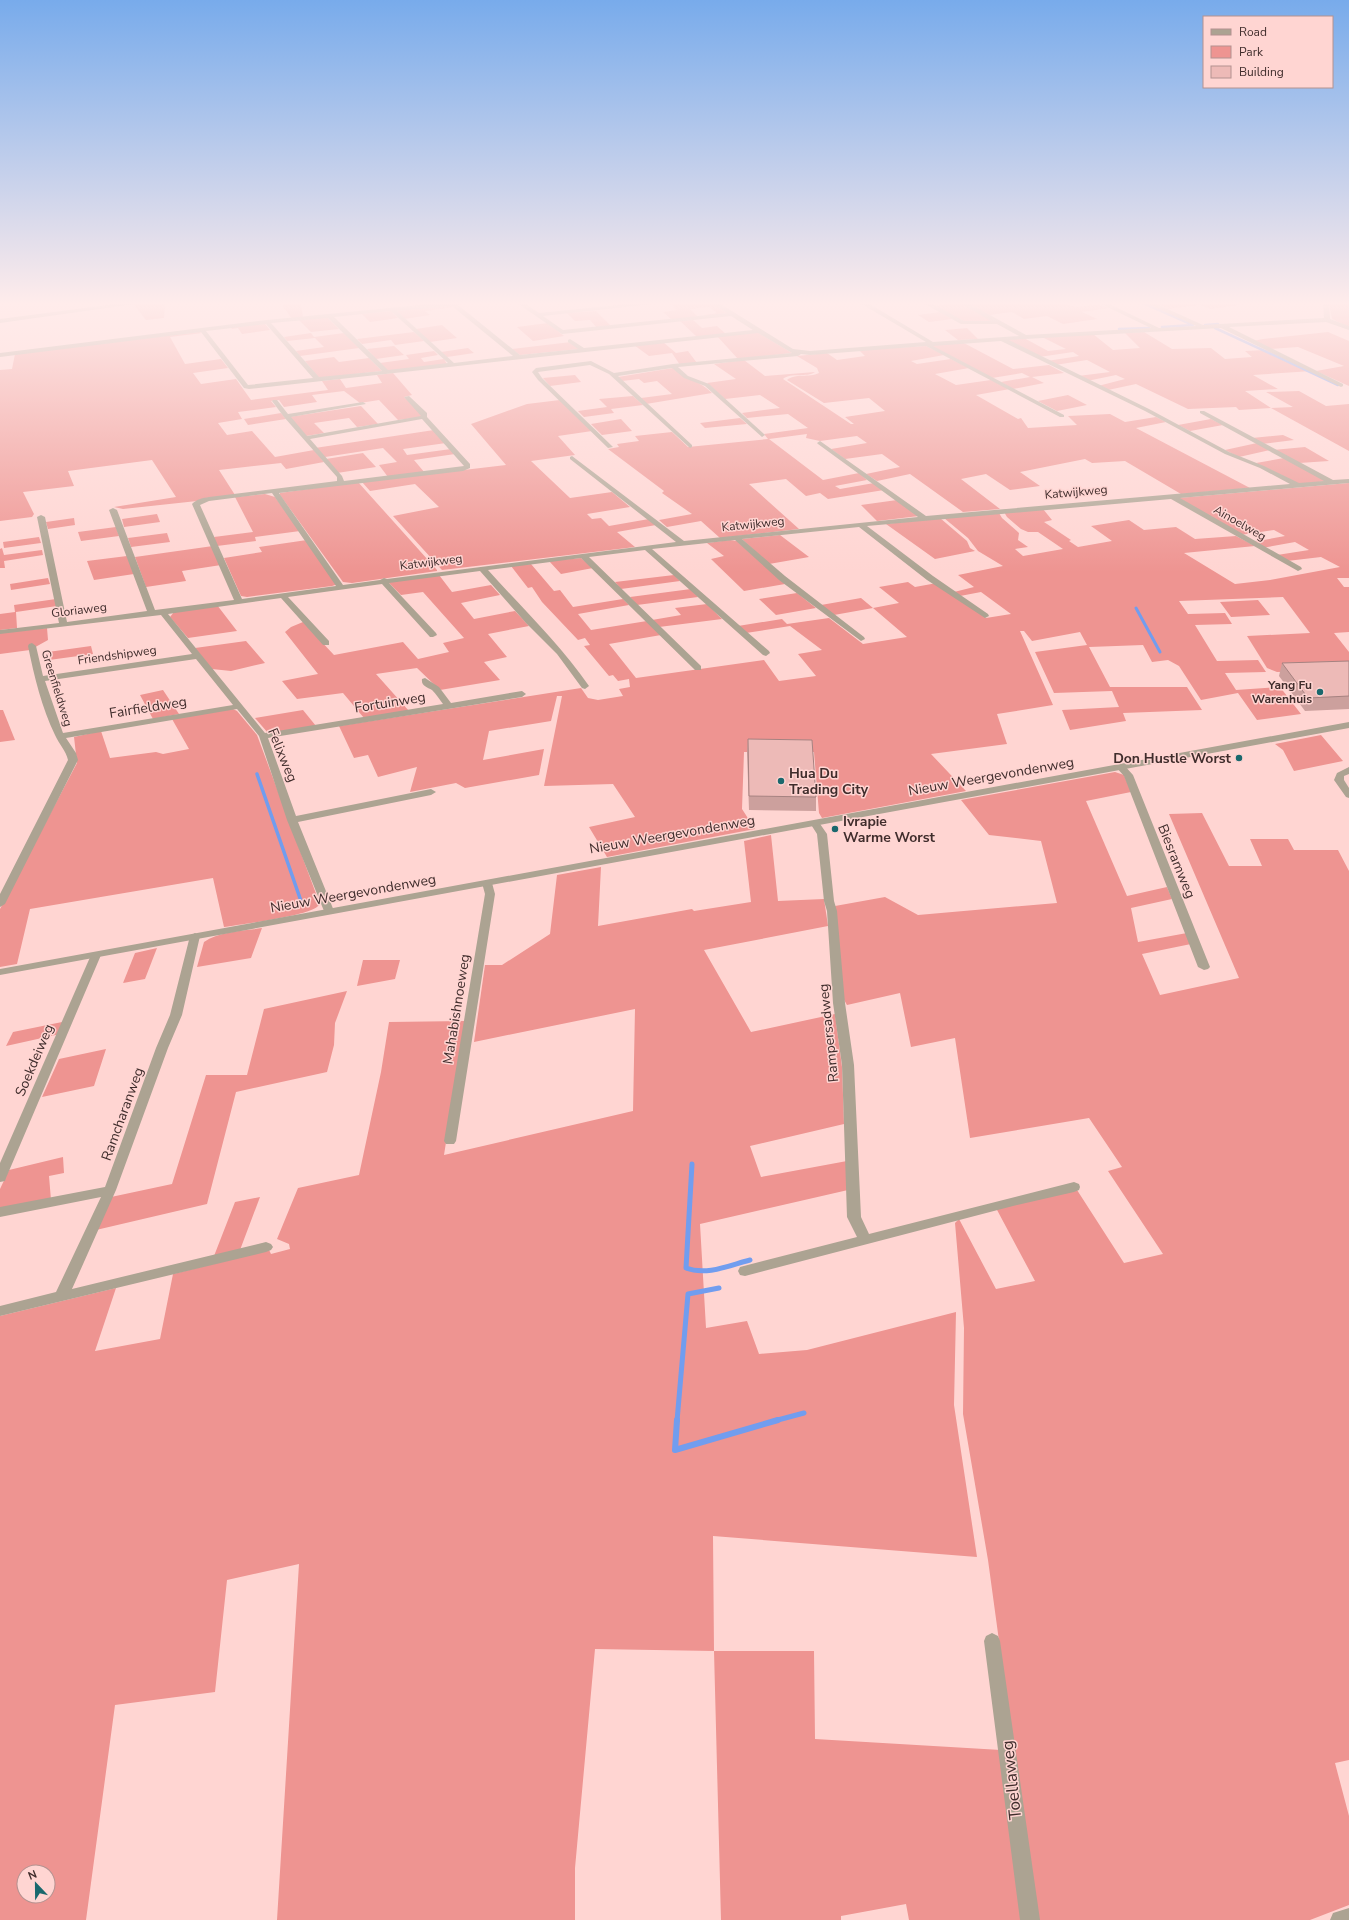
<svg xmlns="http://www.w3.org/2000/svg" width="1349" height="1920" viewBox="0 0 1349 1920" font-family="'Nunito Sans',sans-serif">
  <rect width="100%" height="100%" fill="#ffd5d2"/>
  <path fill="#ee9491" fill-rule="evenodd" d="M149,303H165L164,318L146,320L134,305Z
    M670,303H712L727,313L707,316L705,315L717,313L709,307L690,309L698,317L672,320L663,312L677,310Z
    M960,303L994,321L965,322L933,306Z
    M966,303H1063C1082,312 1092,300 1109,308L1082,312L1097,319L1063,324L1047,316L1024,319L1012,312L989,315Z
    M1156,303H1236L1240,305L1210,309L1200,305L1168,309Z
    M1329,303H1349V327L1332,319Z
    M301,304L303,318L292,319L282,305Z
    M451,306L454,307L425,311L430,315L404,319L397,311Z
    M391,311L398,318L370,322L362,314Z
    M596,311L611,326L597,328L590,320L575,321L567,313Z
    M941,312L952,319L929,322L918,315Z
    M327,317L339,329L311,332L299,320Z
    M693,320L702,328L717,326L726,334L697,337L680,321Z
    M548,323L564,336L533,341L517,327Z
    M265,324L270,330L242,334L238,328L232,329L231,327Z
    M442,325L457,338L430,342L416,329Z
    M967,328L978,339L958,340L945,330Z
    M199,332L202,333L170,337L185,364L221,359L228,368L193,373L201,384L236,379L251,400L328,390L322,381L340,379L346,388L382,383L377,375L393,373L412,395L404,397L423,414L422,417L398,420L379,400L360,403L344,391L312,395L317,402L284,407L279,400L271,401L276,407L238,412L242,419L218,423L227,435L252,431L275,457L314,450L324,462L286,469L281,463L219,470L235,495L197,501L123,509L114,507L176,497L152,460L68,471L74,486L23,492L34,514L32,517L0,521V370L12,369L15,354Z
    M414,332L424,341L395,345L391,340L362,344L357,339Z
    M757,332L792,353L738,359L717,336Z
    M1144,332L1172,349L1211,348L1225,359L1252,357L1245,351L1266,350L1312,371L1253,375L1278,389L1245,391L1271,408L1293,407L1266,392L1299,391L1326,406L1349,404V451L1271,408L1239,410L1236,407L1188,409L1136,384L1108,390L1098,386L1125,379L1116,375L1087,381L1078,376L1110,372L1087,360L1055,365L1047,361L1079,356L1073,352L1039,357L1005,340L1024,338L1048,351L1066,349L1042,337L1093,334L1113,350L1140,348L1125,333Z
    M1328,332L1349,341V386L1316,371L1344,366L1298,347L1270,349L1253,341L1263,339Z
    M311,333L314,337L344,333L359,348L300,356L296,351L324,347L315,338L287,341L284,337Z
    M571,342L579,349L520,355L512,349Z
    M663,342L676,353L688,351L697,363L680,365L672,353L649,356L634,345Z
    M962,342L1013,369L1049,365L1064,373L1032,377L1044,383L1013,389L1001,382L1030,377L1022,373L992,378L930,345Z
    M394,346L404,355L376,359L367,349Z
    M926,346L944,355L911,361L917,364L951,359L969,368L935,374L956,385L991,380L1010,389L976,395L1018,419L1021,418L1028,428L1077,425L1068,416L1110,414L1125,422L1156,417L1166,422L1136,428L1250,488L1181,494L1125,461L1092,463L1085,459L1020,472L1040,486L1010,490L986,474L961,479L1000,509L963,512L910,474L877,481L866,474L900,467L882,454L845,459L831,449L867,443L857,436L820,441L806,438L807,434L769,439L823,480L859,473L867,480L835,486L840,489L874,483L884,490L828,499L820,493L806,496L786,479L749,484L799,529L720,538L701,521L667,527L659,520L692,514L662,493L664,491L608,449L619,447L617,444L639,441L635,436L672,432L688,447L768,439L764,434L808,428L788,414L747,418L742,413L780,408L760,395L725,399L707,383L736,379L714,364L744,360L765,376L815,372C807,378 791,372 783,379L851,424H854L845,417L885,411L869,398L824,403L787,380C795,373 809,378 819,373L817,368L797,356L827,353L837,360L865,356L859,350Z
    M468,348L474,353L447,357L441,352Z
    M434,351L438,355L421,358L424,362L444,359L447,364L392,371L387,370L380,363L409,359L406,355Z
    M334,357L339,362L369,358L382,371L319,378L305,361Z
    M673,368C686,379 700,381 712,393L646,404L641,398L672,394L657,381L644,383L639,379L622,381L618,377Z
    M575,375L581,382L550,386L543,378Z
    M1068,395L1087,405L1057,411L1038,401Z
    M633,396L643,405L611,409L614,413L584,417L578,411L607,407L599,399Z
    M560,400L592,431L558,436L575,455L531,461L570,498L612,492L630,507L587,514L592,519L601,518L609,526L649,519L656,525L617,532L635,547L442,570L393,516L439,507L415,484L370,491L362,482L506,465L471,424L527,404Z
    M361,406L378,424L357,427L349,418L314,423L324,433L306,436L289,417Z
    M281,413L286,419L248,425L244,419Z
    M740,418L747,424L705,428L700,423Z
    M621,419L632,431L602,435L591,424Z
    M1211,419L1223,425L1190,431L1178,425Z
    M434,430L446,443L403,449L407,455L451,449L455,454L414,460L425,473L388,477L379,465L397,462L383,448L325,457L315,448Z
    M1283,435L1294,440L1262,444L1252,438Z
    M1257,443L1270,450L1239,457L1225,450Z
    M1305,447L1329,461L1299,463L1273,450Z
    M363,453L376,467L337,473L326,459Z
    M1284,458L1328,481L1299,484L1256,463Z
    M358,482L437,570V571L352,583L343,582L280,495V493Z
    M1349,483V578H1337L1344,587H1349V632L1334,633L1349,652V670L1277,672L1267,668L1247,636L1310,633L1283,597L1179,601L1188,614L1225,613L1232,624L1195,625L1217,661L1258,660L1266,672L1225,673L1236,690L1280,687L1301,714L1257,720L1238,693L1201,700L1179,666L1168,660L1152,662L1143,645L1089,647L1110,687H1187L1202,710L1123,713L1126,721L1070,730L1062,710L1119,707L1112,691L1054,693L1035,652L1087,645L1080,632L1032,641L1024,631H1020L1053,705L997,714L1007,744L931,754L966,791L822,818L819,813L814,752H744L742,809L755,829L607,857L589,827L635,817L613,784L544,786L562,696H557L551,721L489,731L483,760L544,749L539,775L465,788L456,783L410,792L417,767L378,777L368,755L354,758L339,726L581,688L588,698L598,700L623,696L619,689L630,687L629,679L618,681L613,675L609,676L584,646L590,645L585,638L578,640L542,602L532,587L528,588L511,566L531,564L554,591L560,590L573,607L623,599L629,605L578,614L591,630L647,621L661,635L609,644L636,678L764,660L779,681L816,676L798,654L822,650L790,626L746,633L738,626L782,619L787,624L829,618L863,644L907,637L873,608L834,615L821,605L861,598L873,608L899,603L879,587L908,582L915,587L937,583L961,598L986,618L1011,614L981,592L960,596L954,592L974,587L958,575L1003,566L978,551L968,538L944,518L999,513L1002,518L1019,533L1018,540L1028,547L1015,549L1023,556L1063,549L1038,532H1028L1021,529L1007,517L1004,512L1043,509L1052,520L1044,522L1071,540L1069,541L1078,547L1112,541L1091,526L1129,520L1144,530L1176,527L1195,539L1236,536L1255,546L1184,553L1235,584L1270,580L1340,567L1321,557L1287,561L1277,555L1309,550L1295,542L1262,548L1253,542L1285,536L1274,530L1240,535L1179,498Z
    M265,494L275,497L300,531L255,537L256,541L217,546L214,537L253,532L235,497Z
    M897,500L919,516L877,521L861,505Z
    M157,514L160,522L124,527L122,519Z
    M74,518L75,525L48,529L46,522Z
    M940,518L967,541L970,548L975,551L935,559L886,524Z
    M116,527L119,536L81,541L78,532Z
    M167,533L170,542L131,547L128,538Z
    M780,535L809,557L769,564L742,539Z
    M39,537L41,543L4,548L3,542Z
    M307,540L338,584L332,586L247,597L241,596L224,558L262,552L259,547Z
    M730,540L737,541L785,584L744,591L711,559L724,556L707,543Z
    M213,546L221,565L182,571L186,581L146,587L135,557Z
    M2,548L4,555L42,550L43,555L4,561L5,568H0V549Z
    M127,556L134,574L94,580L87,561Z
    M581,558L593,568L561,574L549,561Z
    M439,575L452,592L491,585L500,595L461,603L474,619L515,611L529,626L488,634L507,657L484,662L500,680L440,690L417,668L376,674L409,711L364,718L343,693L297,699L282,681L318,674L285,632L291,627L303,622L334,655L403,642L418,659L449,652L443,643L464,638L423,592L401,595L388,582Z
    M674,575L680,581L621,589L615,582Z
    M48,578L50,584L11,590L10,584Z
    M691,589L698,597L637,605L630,597Z
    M797,593L816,608L776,615L759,599Z
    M56,599L57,606L16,612L17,628L0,630V614L15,612L14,605Z
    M1258,600L1270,615L1231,617L1220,602Z
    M707,604L722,619L659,627L652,620L681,615L675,608Z
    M217,605L237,631L188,638L170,617L174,612Z
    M47,628L48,640L30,650L0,654V633Z
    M246,641L265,663L231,671L212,669L195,648Z
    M91,646L93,654L49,660L48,652Z
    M163,690L179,714L153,719L140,695Z
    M233,709L237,711L257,735L318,899L319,905C312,916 241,924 224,927L213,878L30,909L17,964L0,967V909L77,763L74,737L101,731L110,758L156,752L163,754L189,749L172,719Z
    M0,710H3L15,740L0,742Z
    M303,710L316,726L268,733L255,718Z
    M1321,735L1343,761L1294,771L1283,750L1275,744Z
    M1115,772L1124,775L1131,792L1086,801L1127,896L1167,887L1172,899L1131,908L1138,942L1187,933L1191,944L1142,954L1160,995L1239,978L1169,814L1202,813L1229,866H1262L1250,839H1288L1294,850H1338L1349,871V1760L1335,1763L1349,1816V1905L1310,1920H1037L988,1560L963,1414L964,1328L955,1223L959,1219L996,1289L1035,1281L996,1208L1077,1190L1124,1263L1163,1254L1108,1171L1122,1167L1089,1118L970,1138L955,1038L911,1047L900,993L847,1005L843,998L835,906L885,897L918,915L1057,903L1041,841L989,835L961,800Z
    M771,835L778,901L824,899L828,926L704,950L751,1032L835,1014L842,1067L844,1124L750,1146L761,1177L847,1161L848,1190L700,1224L706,1328L747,1321L759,1354L807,1350L956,1312L954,1405L977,1557L713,1536L714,1651H814L815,1739L1001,1750L1026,1920H909L906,1904L841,1916V1920H721L714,1651L595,1649L575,1868V1920H277L299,1564L227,1580L215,1692L115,1705L86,1920H0V1316L116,1288L95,1351L160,1339L173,1274L269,1250L271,1254L290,1249L289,1244L277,1239L298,1188L359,1175L381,1072L389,1022L465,1021L444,1155L633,1111L635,1009L474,1042L485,965H502L550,934L557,875L601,867L598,926L692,909L694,911L751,902L744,841ZM24,1872H48V1896H24Z
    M262,928L251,958L197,967L204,942C219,931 244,931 262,928Z
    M157,948L145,979L123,983L135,953Z
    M363,960H400L395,979L357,986Z
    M347,991L335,1023L334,1045L327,1072L236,1092L207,1204L96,1230L111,1197L172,1184L206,1075H247L264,1009Z
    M67,1021L60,1034L6,1046L13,1032Z
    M106,1049L94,1086L42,1097L59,1059Z
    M63,1157L64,1173L49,1176L51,1200L0,1208V1189L9,1170Z
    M260,1197L240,1250L214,1256L235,1202Z"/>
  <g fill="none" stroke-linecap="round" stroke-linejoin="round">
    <path stroke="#719def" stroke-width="2.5" d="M1143,303L1193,325L1162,327
      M1205,325L1218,324
      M1215,328L1338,385
      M1119,329L1149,328"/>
    <path stroke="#719def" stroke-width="3" d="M1136,608L1160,652"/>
    <path stroke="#719def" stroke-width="3.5" d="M257,774L302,904"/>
    <path stroke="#719def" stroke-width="5" d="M692,1164L686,1268C707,1276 730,1265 750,1260
      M677,1421L688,1294L719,1288
      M774,1421L804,1413"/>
    <path stroke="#719def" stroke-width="6" d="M677,1420L675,1450L778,1420"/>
    <path fill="#aca392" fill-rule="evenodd" d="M123,303H142L0,323V319Z
      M440,303H464L458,305L520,355L578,349L568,342V340L570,339L584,348L753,330L731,316L562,334L517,303H524L539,313L638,303H661L543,316L563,330L727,313L712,303H719L793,349L810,351L926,342L860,303H868L933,342L1019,336L997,324H961L923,303H931L964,321H991L960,303H968L1026,335L1151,328L1099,303H1107L1159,328L1196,326L1146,303H1154L1203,325L1324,318L1323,303H1329L1330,319L1349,326V330L1326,322L1229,327L1343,384V386L1341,387L1221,328L1009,340L1149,409L1229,452L1264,466L1299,483L1324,481L1200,413V411H1204L1333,480L1349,479V483L1180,498L1301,567L1302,569L1298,571L1171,499L867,526L933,576L988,614L989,616L985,618L927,580L859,527L742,539L785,576L864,637L865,639L861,641L779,580L735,540L652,549L769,651L770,653L766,656L763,655L645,550L589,557L701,666V670H695L581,558L488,570C522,608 560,644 589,686L585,689L582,688L557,654L526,623L480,571L389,583L436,633L437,635L433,637H430L382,584L288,597L329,641V645H323L281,598L168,614L265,733L443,704C440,700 436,694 432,690C427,687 421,686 422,679L425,678L439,687L451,703L522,691L526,694L522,697L268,738L296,816L431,789L436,792L431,795L298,822L334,911L329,914L324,911L287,820L259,736L237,709L66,738L76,753L78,760L5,904L0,907V894L68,760C66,751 59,744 55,735C42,708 34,676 28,646L29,644L32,643L36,646L43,676L192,654L161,615L0,634V630L59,623L37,517L41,515L45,517L67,622L147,611L109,510L113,508L117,510L155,610L234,600L192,504C197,499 203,498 209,497L337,481V477L284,417L272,401L273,400H277L288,414L363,402L366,404L291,417L307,436L421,416L404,397L409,396L427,413V417L470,464V468L463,471L279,493L343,585L380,580L384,578L387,579L676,542L570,459V457L572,456L684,541L918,517L818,444L817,443L820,441L926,516L1290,484L1260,468L1225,454L1145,411L1001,341L933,346L1064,415V417H1060L926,346L810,355L801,354L798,356L678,367L688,376L709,384L764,434L765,435L762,437L705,386L684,378L672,368L618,376L692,445V447L690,448L609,374L590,365L538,372L542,378L613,447L608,448L538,380L532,372L536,368L591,361L614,373L673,364L792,353L758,333L249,389L244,388L201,332L0,357V353L267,320ZM452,306L513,356L454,363L397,311ZM391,311L448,363L388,370L334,317ZM328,318L382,371L319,377L271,323ZM266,324L313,378L248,385L206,331ZM422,419L464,466L344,481L342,476L310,439ZM272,493L336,586L242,599L200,505L209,501ZM196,659L233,705L63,733L45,681Z
      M1121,764L1124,765L1133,775L1210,967L1208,969L1204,970L1198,967L1124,776L1116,767Z
      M1349,767V774L1344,776V780L1349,788V798L1346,797L1334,780L1337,773Z
      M815,820L818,821L827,834L834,901L837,911L845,1003L854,1065L861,1217L869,1234L1074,1182L1079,1184L1080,1187L1079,1190L1074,1192L1013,1206L745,1276L740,1275L738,1271L740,1267L857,1237L847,1217L842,1065L833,1003L827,911L824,901L817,834L810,823Z
      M487,880L492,883L495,894L456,1141L454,1144H446L444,1141L485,894L482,883Z
      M195,933L200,936L182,1015L168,1048L116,1190L72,1289L266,1242L271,1244L273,1247L271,1250L266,1252L0,1316V1306L56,1292L101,1197L0,1217V1207L105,1187L156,1048L170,1015L190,936Z
      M96,952L101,955L6,1178L5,1181L0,1182V1163L91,955Z
      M992,1633L998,1636L1000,1641L1040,1920H1020L984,1641L986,1636Z
      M1349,1908V1920H1330L1333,1913Z"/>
    <path fill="#aca392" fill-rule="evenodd" d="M1349,722V728L0,975V969Z"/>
  </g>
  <path fill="#cca09d" d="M1349,661V709L1305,711L1279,676L1282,663Z
    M748,739L816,797V811L749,810L747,752Z"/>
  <path fill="#edbab7" stroke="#a68280" d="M1349,661V696L1308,698L1282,663Z
    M748,739L812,740L816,797L749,796Z"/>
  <linearGradient id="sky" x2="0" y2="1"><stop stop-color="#78abeb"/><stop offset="0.53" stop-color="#ffeceb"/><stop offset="1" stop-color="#ffeceb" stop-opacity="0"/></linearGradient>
  <rect width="1349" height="572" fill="url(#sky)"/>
  <g fill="#1a686d" stroke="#ffd5d2" stroke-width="1.5">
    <circle cx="1320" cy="692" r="4"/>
    <circle cx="1239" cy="758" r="4"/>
    <circle cx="781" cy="781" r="4"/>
    <circle cx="835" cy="829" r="4"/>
  </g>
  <g text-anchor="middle" stroke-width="3" stroke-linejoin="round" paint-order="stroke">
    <g font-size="12" fill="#402d2c" stroke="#ffd5d2">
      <text transform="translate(1076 492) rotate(-5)" y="4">Katwijkweg</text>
      <text transform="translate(1240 523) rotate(30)" y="4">Ainoelweg</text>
      <text transform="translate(753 524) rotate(-6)" y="4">Katwijkweg</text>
      <text transform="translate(431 562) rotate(-7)" y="4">Katwijkweg</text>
      <text transform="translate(79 610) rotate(-7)" y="4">Gloriaweg</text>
      <text transform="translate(117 655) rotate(-8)" y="4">Friendshipweg</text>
      <text transform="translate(57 688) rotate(73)" y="4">Greenfieldweg</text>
    </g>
    <g font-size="12" font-weight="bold" fill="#402d2c" stroke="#ffd5d2" text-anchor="end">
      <text x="1312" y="689">Yang Fu<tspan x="1312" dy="14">Warenhuis</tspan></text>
    </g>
    <g font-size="14" fill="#402d2c" stroke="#ffd5d2">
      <text transform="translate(390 702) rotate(-9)" y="5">Fortuinweg</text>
      <text transform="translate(148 707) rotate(-9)" y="5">Fairfieldweg</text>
      <text transform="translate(283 755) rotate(68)" y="5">Felixweg</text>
      <text transform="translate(991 776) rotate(-10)" y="5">Nieuw Weergevondenweg</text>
      <text transform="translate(672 834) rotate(-10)" y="5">Nieuw Weergevondenweg</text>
      <text transform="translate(1177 861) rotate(68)" y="5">Biesramweg</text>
      <text transform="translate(353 893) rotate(-10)" y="5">Nieuw Weergevondenweg</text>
      <text transform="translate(456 1009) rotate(-81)" y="5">Mahabishnoeweg</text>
      <text transform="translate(828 1033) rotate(-96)" y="5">Rampersadweg</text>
      <text transform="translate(34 1060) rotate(-67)" y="5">Soekdeiweg</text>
      <text transform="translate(122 1114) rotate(-70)" y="5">Ramcharanweg</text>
    </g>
    <g font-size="14" font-weight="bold" fill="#402d2c" stroke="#ffd5d2" text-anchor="start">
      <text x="1231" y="763" text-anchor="end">Don Hustle Worst</text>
      <text x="789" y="778">Hua Du<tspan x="789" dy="16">Trading City</tspan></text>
      <text x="843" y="826">Ivrapie<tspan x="843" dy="16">Warme Worst</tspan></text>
    </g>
    <g font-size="17" fill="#402d2c" stroke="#ffd5d2">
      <text transform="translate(1011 1780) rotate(-96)" y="6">Toellaweg</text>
    </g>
  </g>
  <rect x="1203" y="16" width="130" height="72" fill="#ffd5d2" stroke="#b39290"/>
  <rect x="1211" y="29" width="20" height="6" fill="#aca392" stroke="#b39290"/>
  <text x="1239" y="36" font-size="12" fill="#402d2c">Road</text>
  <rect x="1211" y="46" width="20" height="12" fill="#ee9491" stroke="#b39290"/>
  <text x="1239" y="56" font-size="12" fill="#402d2c">Park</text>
  <rect x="1211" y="66" width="20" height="12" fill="#edbab7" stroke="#b39290"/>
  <text x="1239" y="76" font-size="12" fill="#402d2c">Building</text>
  <g transform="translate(36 1884) rotate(338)"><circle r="19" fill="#ffd5d2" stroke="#b39290"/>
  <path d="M0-3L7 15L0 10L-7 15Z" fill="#1a686d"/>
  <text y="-6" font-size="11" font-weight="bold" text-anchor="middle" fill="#402d2c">N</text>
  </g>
</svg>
